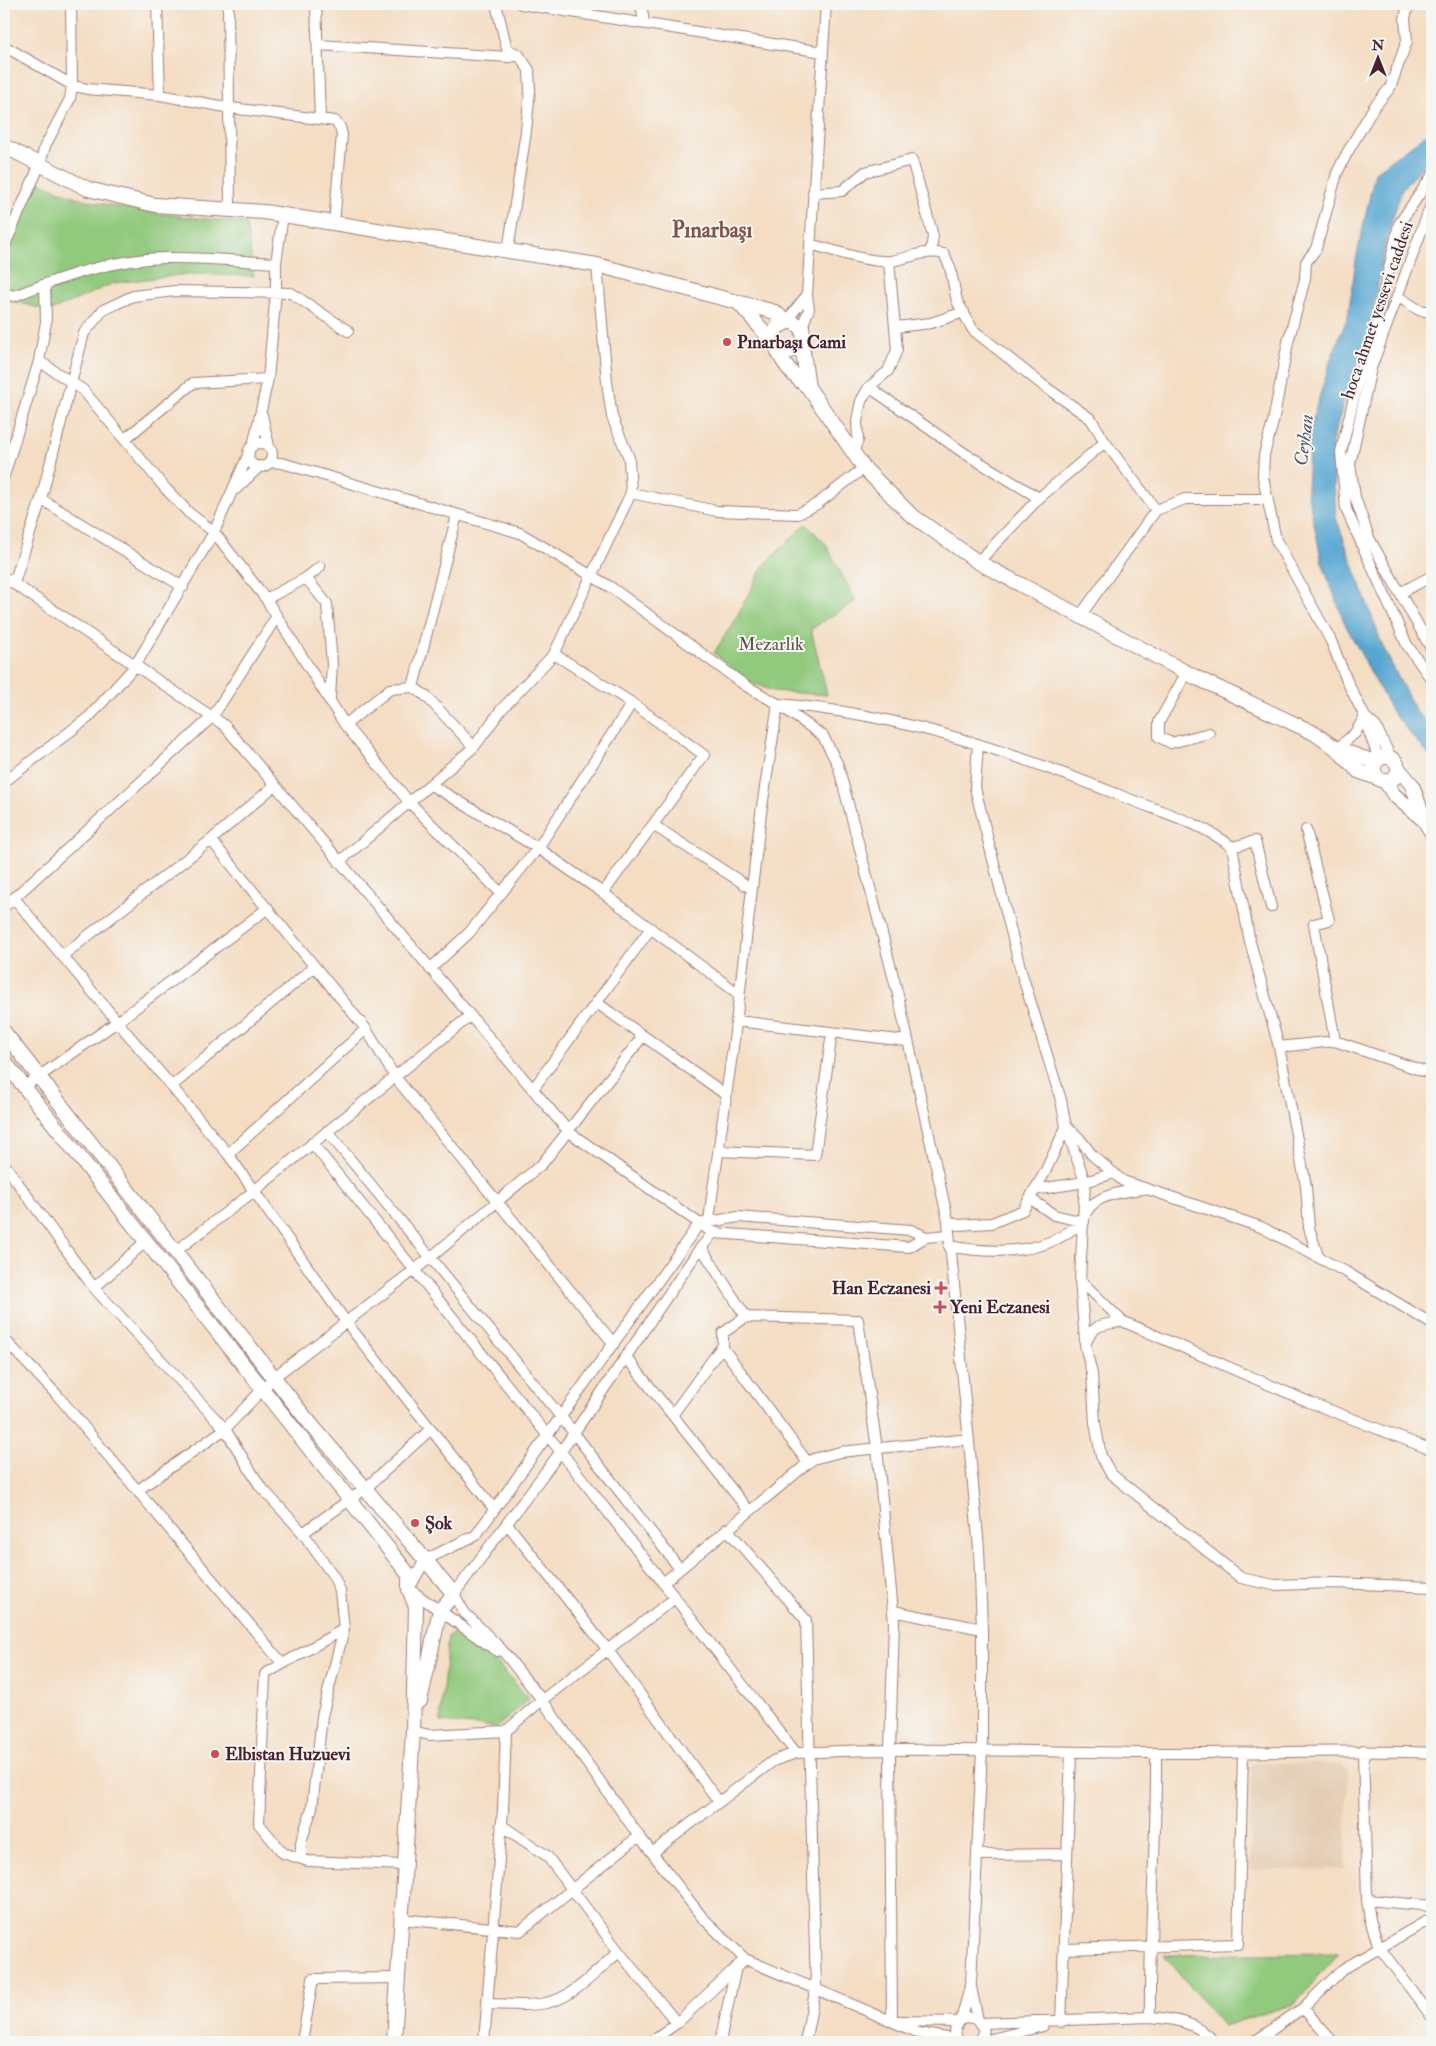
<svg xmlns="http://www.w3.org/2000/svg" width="1436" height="2046" viewBox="0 0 1436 2046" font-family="'IM FELL Double Pica',serif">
  <rect width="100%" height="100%" fill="#f6f6f2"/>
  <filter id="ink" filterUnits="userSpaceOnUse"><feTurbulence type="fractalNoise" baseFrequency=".02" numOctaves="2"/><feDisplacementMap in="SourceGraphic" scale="10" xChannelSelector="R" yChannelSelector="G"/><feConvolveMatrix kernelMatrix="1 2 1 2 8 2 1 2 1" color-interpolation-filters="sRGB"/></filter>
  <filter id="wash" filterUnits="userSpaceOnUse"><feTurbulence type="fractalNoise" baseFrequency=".0096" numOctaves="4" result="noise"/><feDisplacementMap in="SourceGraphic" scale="20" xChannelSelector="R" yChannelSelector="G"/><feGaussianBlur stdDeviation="1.12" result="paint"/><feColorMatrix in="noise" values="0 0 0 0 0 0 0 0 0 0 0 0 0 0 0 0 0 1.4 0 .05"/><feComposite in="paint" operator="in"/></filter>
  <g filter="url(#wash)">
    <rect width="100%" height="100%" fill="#f4ddc3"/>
    <path fill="#e4ccb2" d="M1256,1763L1342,1764L1348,1771L1345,1869L1250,1870L1251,1765Z"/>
    <path fill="#91c97d" stroke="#6e7454" d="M32,179C47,185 63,193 79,198C133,213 191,217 246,223L254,276L187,274L114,283L51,311L4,299V249Z
      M806,524L825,543L856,601L811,629L827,695L773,691L747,681L714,653L737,616L763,566Z
      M465,1627L529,1699L497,1727L440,1722L448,1636Z
      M1339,1953L1294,2004L1223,2026L1164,1955Z"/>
    <path fill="#57a6d1" stroke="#50627e" d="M1432,127V156L1402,189L1387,237L1367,343L1350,381L1332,442L1336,518L1383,647L1416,712L1432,726V759L1392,712L1345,624L1322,562L1307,491L1310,427L1332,356L1348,316L1356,260L1375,172L1428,133Z"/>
  </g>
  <g filter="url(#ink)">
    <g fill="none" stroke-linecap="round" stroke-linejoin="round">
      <g stroke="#9f7e77" stroke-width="12">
        <path id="minor" d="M157,4L160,95
          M228,4L230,210
          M316,4L320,119
          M496,4L507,49L519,55L529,70L530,90L526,131L508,251
          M521,4L823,52
          M641,4L644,22
          M318,45L509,57L519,55
          M4,46L72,85L87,89L160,95L231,108L335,121L340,127L342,135L334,223
          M1432,176L1399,224L1374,335L1359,376L1341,452L1346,509L1407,645L1432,680
          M813,193L842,191L865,172L912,160L933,236L931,251
          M1432,202L1371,368L1350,464L1355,497L1369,538L1432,650
          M810,244C832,250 868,263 891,261C910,258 924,249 944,254L950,267L957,301L973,330L1044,386L1091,419L1105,442L1156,510
          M4,247L40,164L45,146L70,99L72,85L71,4
          M4,293L14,296C62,277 112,259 165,258C201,257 239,261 276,263
          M1397,296L1419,310L1432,312
          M790,321L792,314L807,295
          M802,327L809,309L807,295L826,4
          M896,327L931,323L964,312
          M39,361L83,390L165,488L189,513L214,532L266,599L345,725L410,803L501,893
          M869,387L964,453L1039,498
          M262,415L269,446
          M125,439L193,383L268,379
          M248 455a12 12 0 1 1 24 0a12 12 0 1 1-24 0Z
          M253,446L268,379L276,292V263L283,215
          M853,452L858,440L857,421L861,401L869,387L888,371L897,350L889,261
          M270,462L282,463L520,533L612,588L746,686L778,704L823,736L838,765L898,995L948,1221L979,1548L982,1629V1749L971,1983L961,2020
          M4,476L39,361L46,322L45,284
          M236,489L260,466
          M631,493L717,511L798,514L817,504L864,468
          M41,499L183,587
          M978,562L1039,498L1105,442
          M4,577L224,725L569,1132L713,1233
          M306,578L327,604L332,664L330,698
          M14,583L41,499L84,333L103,310L133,296L175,291L291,293L348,331
          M1400,593L1432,576
          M266,599L306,578L320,567
          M1080,616L1156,510L1185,499H1267
          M554,654L632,703L704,755L603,893
          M1187,672L1159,722V737L1171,743L1209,733
          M413,687L457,515
          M1365,717L1376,727L1391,758
          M1365,717C1367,732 1375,744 1378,759
          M345,725L390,689L413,687L426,696L474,747
          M978,744L975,788L1021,971L1061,1100L1066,1127L1085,1182L1080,1280L1122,1321L1309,1402L1432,1450
          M1337,749L1355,733L1365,717L1347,681L1331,641L1276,540L1263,477L1264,455L1273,422L1288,342L1305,279L1306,262L1316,249L1337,173L1347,153L1374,107L1390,88L1407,41L1405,19L1408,4
          M4,782L89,717L135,666L214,532L249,453
          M431,785L538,848L603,893L740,995
          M653,825L752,889
          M1306,830L1329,920L1314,924L1335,1041
          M211,840L366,1029L395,1077L614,1344
          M1232,847L1255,841L1271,907
          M339,862L474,747L501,710L554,654L631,493L629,458L612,417L607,382L597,265
          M14,898L228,1154L346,1322L494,1509
          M4,907L213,716L277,616
          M62,956L211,840L274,786
          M430,969L469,933L538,848L632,703
          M597,1003L725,1094
          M737,1021L907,1041
          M1279,1047L1335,1041L1432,1074
          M172,1086L314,967
          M24,1087L117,1022L268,908
          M533,1089L651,928
          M1067,1127L1079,1138L1092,1155L1123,1181L1261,1227L1346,1272L1432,1324
          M327,1131L574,1433L680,1569
          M312,1143L561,1452L796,1753
          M718,1151L815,1155L832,1032
          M228,1154L366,1029
          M4,1164L94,1288L225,1429L260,1486L303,1533L334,1577L340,1591L344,1629L322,1716L312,1808L301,1842V1859
          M1034,1190L1085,1182L1114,1173
          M1031,1199L1054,1215L1084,1222
          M1085,1216C1091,1195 1125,1191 1143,1189
          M948,1221L958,1225L992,1223L1023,1210L1045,1172L1066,1127
          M713,1233L709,1222L712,1196L734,1040L761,813L778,704C900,713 1017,754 1129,799C1164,813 1202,823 1232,847L1250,942L1279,1047L1306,1186L1309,1228L1318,1256
          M948,1235L926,1237L909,1247L713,1233L696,1254L567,1443L454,1594L464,1612L502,1650L542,1700L639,1836L702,1917L745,1959L919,2033L958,2040
          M949,1246C980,1252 1020,1254 1050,1242C1062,1238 1073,1228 1084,1222
          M701,1247L746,1317
          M176,1251L254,1191L470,1016
          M1080,1280L1085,1341
          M94,1288L146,1241
          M1122,1321L1099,1326L1091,1332L1085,1345L1092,1374L1095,1423L1101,1456L1111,1474L1241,1578L1274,1585L1335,1583L1432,1587
          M4,1339L58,1396L282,1663
          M626,1357L749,1511
          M673,1414L723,1345
          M808,1463L723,1348V1333L746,1317L858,1320L877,1448L894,1622L890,1750L892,2021
          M138,1490L225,1429L274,1377L430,1258L542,1164L643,1036
          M508,1525L607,1649L719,1802
          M727,1529L806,1620L816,1987L805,2042
          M303,1533L366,1488L431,1429
          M663,1583L813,1459L840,1452L969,1439
          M893,1611L982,1629
          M344,1629L265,1674L259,1824L283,1853L308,1861L404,1865
          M497,1651L409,1589L425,1560L476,1535L699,1224L738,1217L911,1230L926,1237
          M413,1731L429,1735L506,1731L542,1700L675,1598
          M1363,1750L1367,1900L1370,1920L1379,1947L1432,2017
          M501,1825L547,1856L619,1952L677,2023
          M652,1853L773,1761L796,1753C916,1746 1036,1752 1156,1753C1248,1754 1340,1749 1432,1753
          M977,1855L1067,1854
          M1367,1900L1432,1906
          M401,1919L520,1931L639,1836
          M1064,1949L1238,1944L1243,1754
          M971,1987L978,2020
          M487,2004C506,2004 527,2007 546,2003C574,1998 598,1969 619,1952
          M1303,2008L1333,2042
          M1150,2017C1149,1929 1157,1841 1156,1753
          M898,2021L959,2022
          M1061,2022L1071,1752
          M981,2023L1150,2017C1174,2019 1198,2022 1214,2042
          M302,2042L313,1979L398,1978
          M484,2042L503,1810L506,1731
          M650,2042L677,2023L745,1959
          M720,2042L736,1967
          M960,2042C956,2038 954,2033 956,2028C962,2006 997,2023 978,2042
          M980,2042L1043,2026
          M1254,2042L1303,2008L1343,1969L1432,1918"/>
      </g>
      <g stroke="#9f7e77" stroke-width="16">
        <path id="major" d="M4,146L88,189L155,205L264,212L597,265L775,312L786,322
          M738,302L765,333L775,342
          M802,345L808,387
          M778,346L790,351L799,348L804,340L802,327L790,321L777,327C767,347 792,376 808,387L864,468L910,514L978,562L1195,677L1314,733L1337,749L1358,771L1377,778
          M1338,749L1375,762
          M1374 769a12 12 0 1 1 24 0a12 12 0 1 1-24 0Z
          M1398,768L1412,785L1425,822L1432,833
          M1385,781L1394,795L1425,821
          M4,1032L304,1416L454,1594L440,1610L420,1701
          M4,1061L409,1575V1589L416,1607L413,1731L394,2042"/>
      </g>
      <use href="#minor" stroke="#fff" stroke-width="10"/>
      <use href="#major" stroke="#fff" stroke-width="14"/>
    </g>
  </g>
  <g fill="#d1495b" stroke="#f6f6f2" stroke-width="2">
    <circle cx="727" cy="342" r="5"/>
    <path d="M938.5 1280.5h5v5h5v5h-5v5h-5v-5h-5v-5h5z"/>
    <path d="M937.5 1299.5h5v5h5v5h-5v5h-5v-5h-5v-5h5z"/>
    <circle cx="415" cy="1523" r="5"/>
    <circle cx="215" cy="1754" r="5"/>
  </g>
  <g text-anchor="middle" stroke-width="4" stroke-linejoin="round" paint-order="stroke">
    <g font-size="18" fill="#4a1f2b" stroke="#f6f6f2">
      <text transform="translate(1377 310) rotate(-71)" y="6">hoca ahmet yessevi caddesi</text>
    </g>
    <g font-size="18" font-weight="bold" fill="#4a1f2b" stroke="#f6f6f2" text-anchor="start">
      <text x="737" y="348">Pınarbaşı Cami</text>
      <text x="931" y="1294" text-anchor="end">Han Eczanesi</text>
      <text x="950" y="1313">Yeni Eczanesi</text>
      <text x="425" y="1529">Şok</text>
      <text x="225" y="1760">Elbistan Huzuevi</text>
    </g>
    <g font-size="18" fill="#5f5244" stroke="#f6f6f2">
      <text x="771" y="650">Mezarlık</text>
    </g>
    <g font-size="19" font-style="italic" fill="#4f556d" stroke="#f6f6f2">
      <text transform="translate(1303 440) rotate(-83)" y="7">Ceyhan</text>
    </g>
    <g font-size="22" font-weight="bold" fill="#815445" stroke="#f6f6f2">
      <text x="712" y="237">Pınarbaşı</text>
    </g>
  </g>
  <rect width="1436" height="2046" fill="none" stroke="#f6f6f2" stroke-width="20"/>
  <g transform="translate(1378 58)" stroke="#f6f6f2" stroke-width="4" paint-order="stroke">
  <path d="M0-4L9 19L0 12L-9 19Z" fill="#4a1f2b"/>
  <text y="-8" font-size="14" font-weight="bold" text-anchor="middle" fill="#4a1f2b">N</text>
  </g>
</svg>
